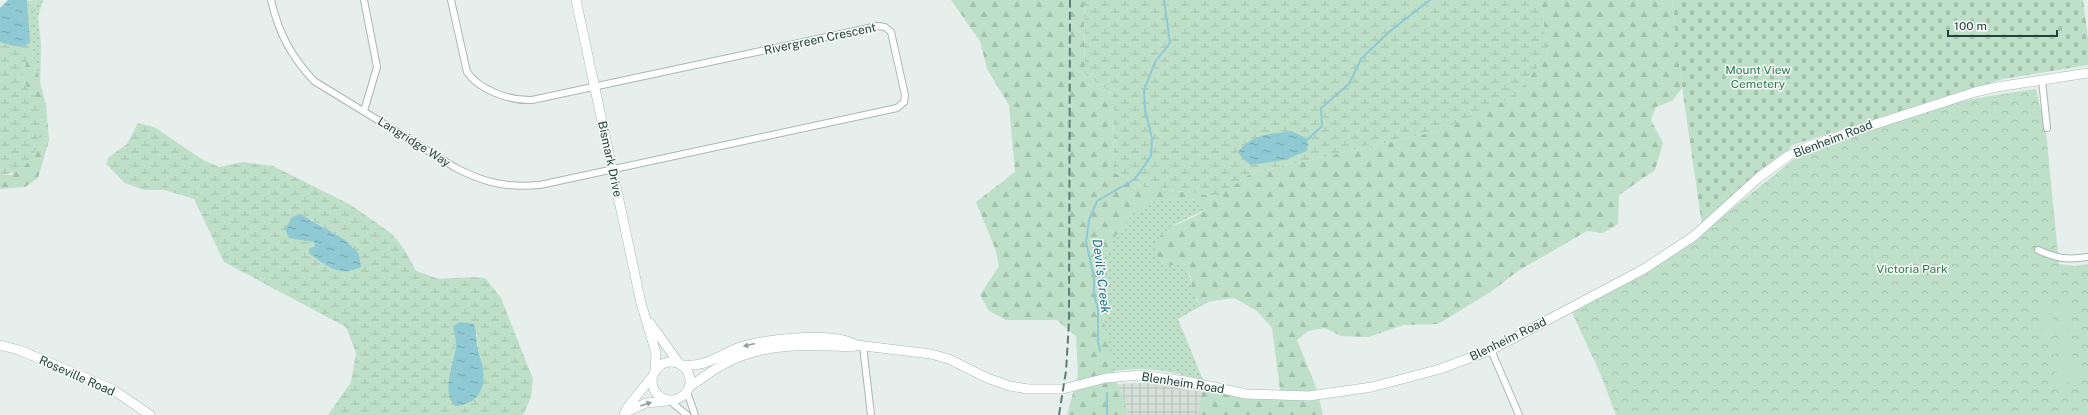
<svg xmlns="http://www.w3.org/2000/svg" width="2088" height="415" viewBox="0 0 2088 415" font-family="'Public Sans',sans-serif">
  <defs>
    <pattern id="industrial-grid" width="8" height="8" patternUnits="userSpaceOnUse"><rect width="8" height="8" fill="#d4dfda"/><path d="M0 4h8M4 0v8" fill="none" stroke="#b6c1bc"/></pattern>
    <pattern id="grass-dots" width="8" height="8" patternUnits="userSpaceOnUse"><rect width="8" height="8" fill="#bfe0c8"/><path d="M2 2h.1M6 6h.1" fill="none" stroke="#a4c1ad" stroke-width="1.8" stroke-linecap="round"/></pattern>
    <pattern id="forest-firs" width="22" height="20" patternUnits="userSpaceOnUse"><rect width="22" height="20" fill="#bfe0c8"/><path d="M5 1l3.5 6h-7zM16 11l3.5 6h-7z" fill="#a4c1ad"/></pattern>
    <pattern id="wetland-marsh" width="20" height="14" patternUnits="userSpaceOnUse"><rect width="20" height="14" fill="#bfe0c8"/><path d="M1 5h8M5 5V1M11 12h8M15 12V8" fill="none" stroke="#a4c1ad"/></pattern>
    <pattern id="cemetery-stones" width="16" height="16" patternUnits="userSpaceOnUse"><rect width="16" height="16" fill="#bfe0c8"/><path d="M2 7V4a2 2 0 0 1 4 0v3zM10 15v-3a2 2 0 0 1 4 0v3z" fill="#a4c1ad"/></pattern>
    <pattern id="park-crowns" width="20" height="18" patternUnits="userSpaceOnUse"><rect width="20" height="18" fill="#bfe0c8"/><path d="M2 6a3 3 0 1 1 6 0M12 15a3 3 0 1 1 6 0" fill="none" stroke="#a4c1ad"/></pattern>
    <pattern id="water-ripples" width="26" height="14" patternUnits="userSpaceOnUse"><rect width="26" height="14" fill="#8ec9d4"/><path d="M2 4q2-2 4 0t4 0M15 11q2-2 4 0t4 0" fill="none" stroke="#74a5ad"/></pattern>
  </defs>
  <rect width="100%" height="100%" fill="#e6efeb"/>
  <path fill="url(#industrial-grid)" d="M1160,382L1202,388L1198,415H1129L1117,384Z"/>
  <path fill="url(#grass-dots)" d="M37,0H43L38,17L41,45L40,84L30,43L34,30V5Z
    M1178,198L1197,200L1206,209L1176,224L1158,240L1155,254L1164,265H1185C1192,279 1191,289 1198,303L1210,301L1178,319L1203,380C1167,371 1151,366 1113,371L1101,308L1104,259L1115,237L1132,214L1148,202Z"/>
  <path fill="url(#forest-firs)" d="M951,0H1084L1085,74L1114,95L1113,172L1144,187L1217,196L1252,173L1438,131L1547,54L1541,0H1672L1682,88L1672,101L1656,107L1651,120L1663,143L1655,170L1619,195L1618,224L1603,233L1587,231L1518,271L1492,291L1438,324L1403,325L1369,337L1341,336L1325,328L1308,331L1297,340L1316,387L1323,414L1322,415H1198L1202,388L1281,398L1272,328L1257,311L1234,298L1199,303L1192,291L1191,278L1185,265H1164L1155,254C1156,250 1156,243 1158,239C1170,223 1192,221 1206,209L1196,200L1178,198L1148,202L1132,215L1115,237L1104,259L1101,308L1115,377L1129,415H1067L1078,375L1076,336L1057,320H1006L989,311L980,295L999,266L996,251L976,202L1015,172L1009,105L987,69L980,41Z
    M30,43L46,105L49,140L38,178L25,187L0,189V175H12L43,105L26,86L23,76Z"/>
  <path fill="url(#wetland-marsh)" fill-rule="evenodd" d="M37,0L34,5V30L23,76L26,86L43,105C41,135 39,173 0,175V42L14,46L29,38L27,1Z
    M1084,0H1541L1547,54L1517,95L1438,131L1252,173L1217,196L1144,187L1113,172L1114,95L1085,74Z
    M138,123L154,127L203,160L219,167L243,162L273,166L351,205L392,234L404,249L416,271L439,279L471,277L485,278L501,298L533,379L531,397L523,415H328L351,382L356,353L346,327L224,262L194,199L164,190H144L125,183L106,164L109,157L127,144ZM310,219L321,226L361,267C341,278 325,266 309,253L315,246L314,242L306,240ZM477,333L478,349L482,362L454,361L456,343Z"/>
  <path fill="url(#cemetery-stones)" d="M1672,0H2083L2088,38V65L2003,79L1792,145L1785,155L1703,232L1680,73Z"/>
  <path fill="url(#park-crowns)" d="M2036,89L2046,132L2059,264L2075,266L2088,264V415H1616L1600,373L1569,306L1703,232L1803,152L1943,106L1977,98Z"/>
  <path fill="#bfe0c8" d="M2069,303L2073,328L2061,330L2057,305Z
    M2051,306L2055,331L2043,333L2039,308Z
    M2074,340L2076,352L2050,355L2048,344Z
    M2076,355L2077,366L2052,370L2050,358Z
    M2078,369L2080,381L2054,385L2053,373Z"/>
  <path fill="url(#water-ripples)" d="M8,0H27L30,43C21,50 10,45 0,42V8Z
    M1291,131L1308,139L1307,151L1284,160L1251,165L1243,159L1238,152C1253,133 1268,135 1291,131Z
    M300,214L345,240L359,254L361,267C341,278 325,266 309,253V249L315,246L314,242L289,238L285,229L292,217Z
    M460,322L474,324C477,333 476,340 478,349C479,354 481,359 482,364C487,386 480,404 455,406C440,390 455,364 456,345C456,339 454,332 453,326Z"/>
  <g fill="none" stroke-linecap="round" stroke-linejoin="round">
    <path stroke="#8ec9d4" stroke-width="2" d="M1308,139L1322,126L1321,108L1349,84L1361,59L1389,32L1430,0
      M1100,351L1098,342V309L1094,294V277L1086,242L1089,220L1097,201L1135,179L1151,156L1152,138L1145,110L1144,90L1155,62L1170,43L1164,0
      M1107,393V415"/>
    <g stroke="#a8b8b2" stroke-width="8">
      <path id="street" d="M271,0C279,34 291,56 314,81L456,168C485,183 507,188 540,185L897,108L904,102L905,95L891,32L885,27L878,26L532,100C510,101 479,90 467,72L451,0
        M364,0L377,67L364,111
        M2042,80L2047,128
        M2038,250C2058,259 2067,260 2088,257
        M863,346L871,415
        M1491,350L1519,415
        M687,392L695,415
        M670,401L687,415"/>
    </g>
    <g stroke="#a4bbb3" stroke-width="10">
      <path id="secondary" d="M576,0L641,303L656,353L655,372
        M650,323L678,362
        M0,345L19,350L112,389L150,415
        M652 381a19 19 0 1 1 38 0a19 19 0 1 1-38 0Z
        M682,365C708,368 720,353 743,346C769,339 833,331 856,345L931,354L949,359L987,378L1010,386L1028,389H1063L1106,378L1140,375L1186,381L1246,394L1309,396L1372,387L1440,369L1491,350L1644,269L1694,236L1758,178L1788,156L1808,146L1975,92L1997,87L2088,73
        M690,386C702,379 712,370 724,364C763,343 807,344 850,347L855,346
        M626,412L646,403L666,401
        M624,415L627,408L651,378"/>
    </g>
    <use href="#street" stroke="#fff" stroke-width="6"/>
    <use href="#secondary" stroke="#fff" stroke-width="9"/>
    <path stroke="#5f7d75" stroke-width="2" stroke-dasharray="8 4" stroke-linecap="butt" d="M1059,415L1066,371L1069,322L1070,0"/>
  </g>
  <defs><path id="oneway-solid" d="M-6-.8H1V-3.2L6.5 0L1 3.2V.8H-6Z"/></defs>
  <g fill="#92a09c">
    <use href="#oneway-solid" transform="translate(749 345) rotate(166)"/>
    <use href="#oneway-solid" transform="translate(646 404) rotate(-19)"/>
  </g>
  <g text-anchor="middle" stroke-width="3" stroke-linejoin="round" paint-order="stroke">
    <g font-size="12" fill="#24423a" stroke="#f7fbf9">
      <text transform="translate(820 39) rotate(-12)" y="4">Rivergreen Crescent</text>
      <text transform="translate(1833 139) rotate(-21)" y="4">Blenheim Road</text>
      <text transform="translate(414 142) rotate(32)" y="4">Langridge Way</text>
      <text transform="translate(610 159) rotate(78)" y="4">Bismark Drive</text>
      <text transform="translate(1508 339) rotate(-26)" y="4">Blenheim Road</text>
      <text transform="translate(77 376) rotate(24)" y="4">Roseville Road</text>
      <text transform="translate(1183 383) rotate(9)" y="4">Blenheim Road</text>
    </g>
    <g font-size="12" fill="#2d7a4b" stroke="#f7fbf9">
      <text x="1758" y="74">Mount View<tspan x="1758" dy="14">Cemetery</tspan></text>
      <text x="1912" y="273">Victoria Park</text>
    </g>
    <g font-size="13" font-style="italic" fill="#1c6f80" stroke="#f7fbf9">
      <text transform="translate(1102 276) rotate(83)" y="5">Devil's Creek</text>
    </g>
  </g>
  <path d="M1948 30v6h109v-6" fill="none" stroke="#24423a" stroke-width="2"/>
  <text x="1954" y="30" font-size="12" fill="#24423a" stroke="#f7fbf9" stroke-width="3" paint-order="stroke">100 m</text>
</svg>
